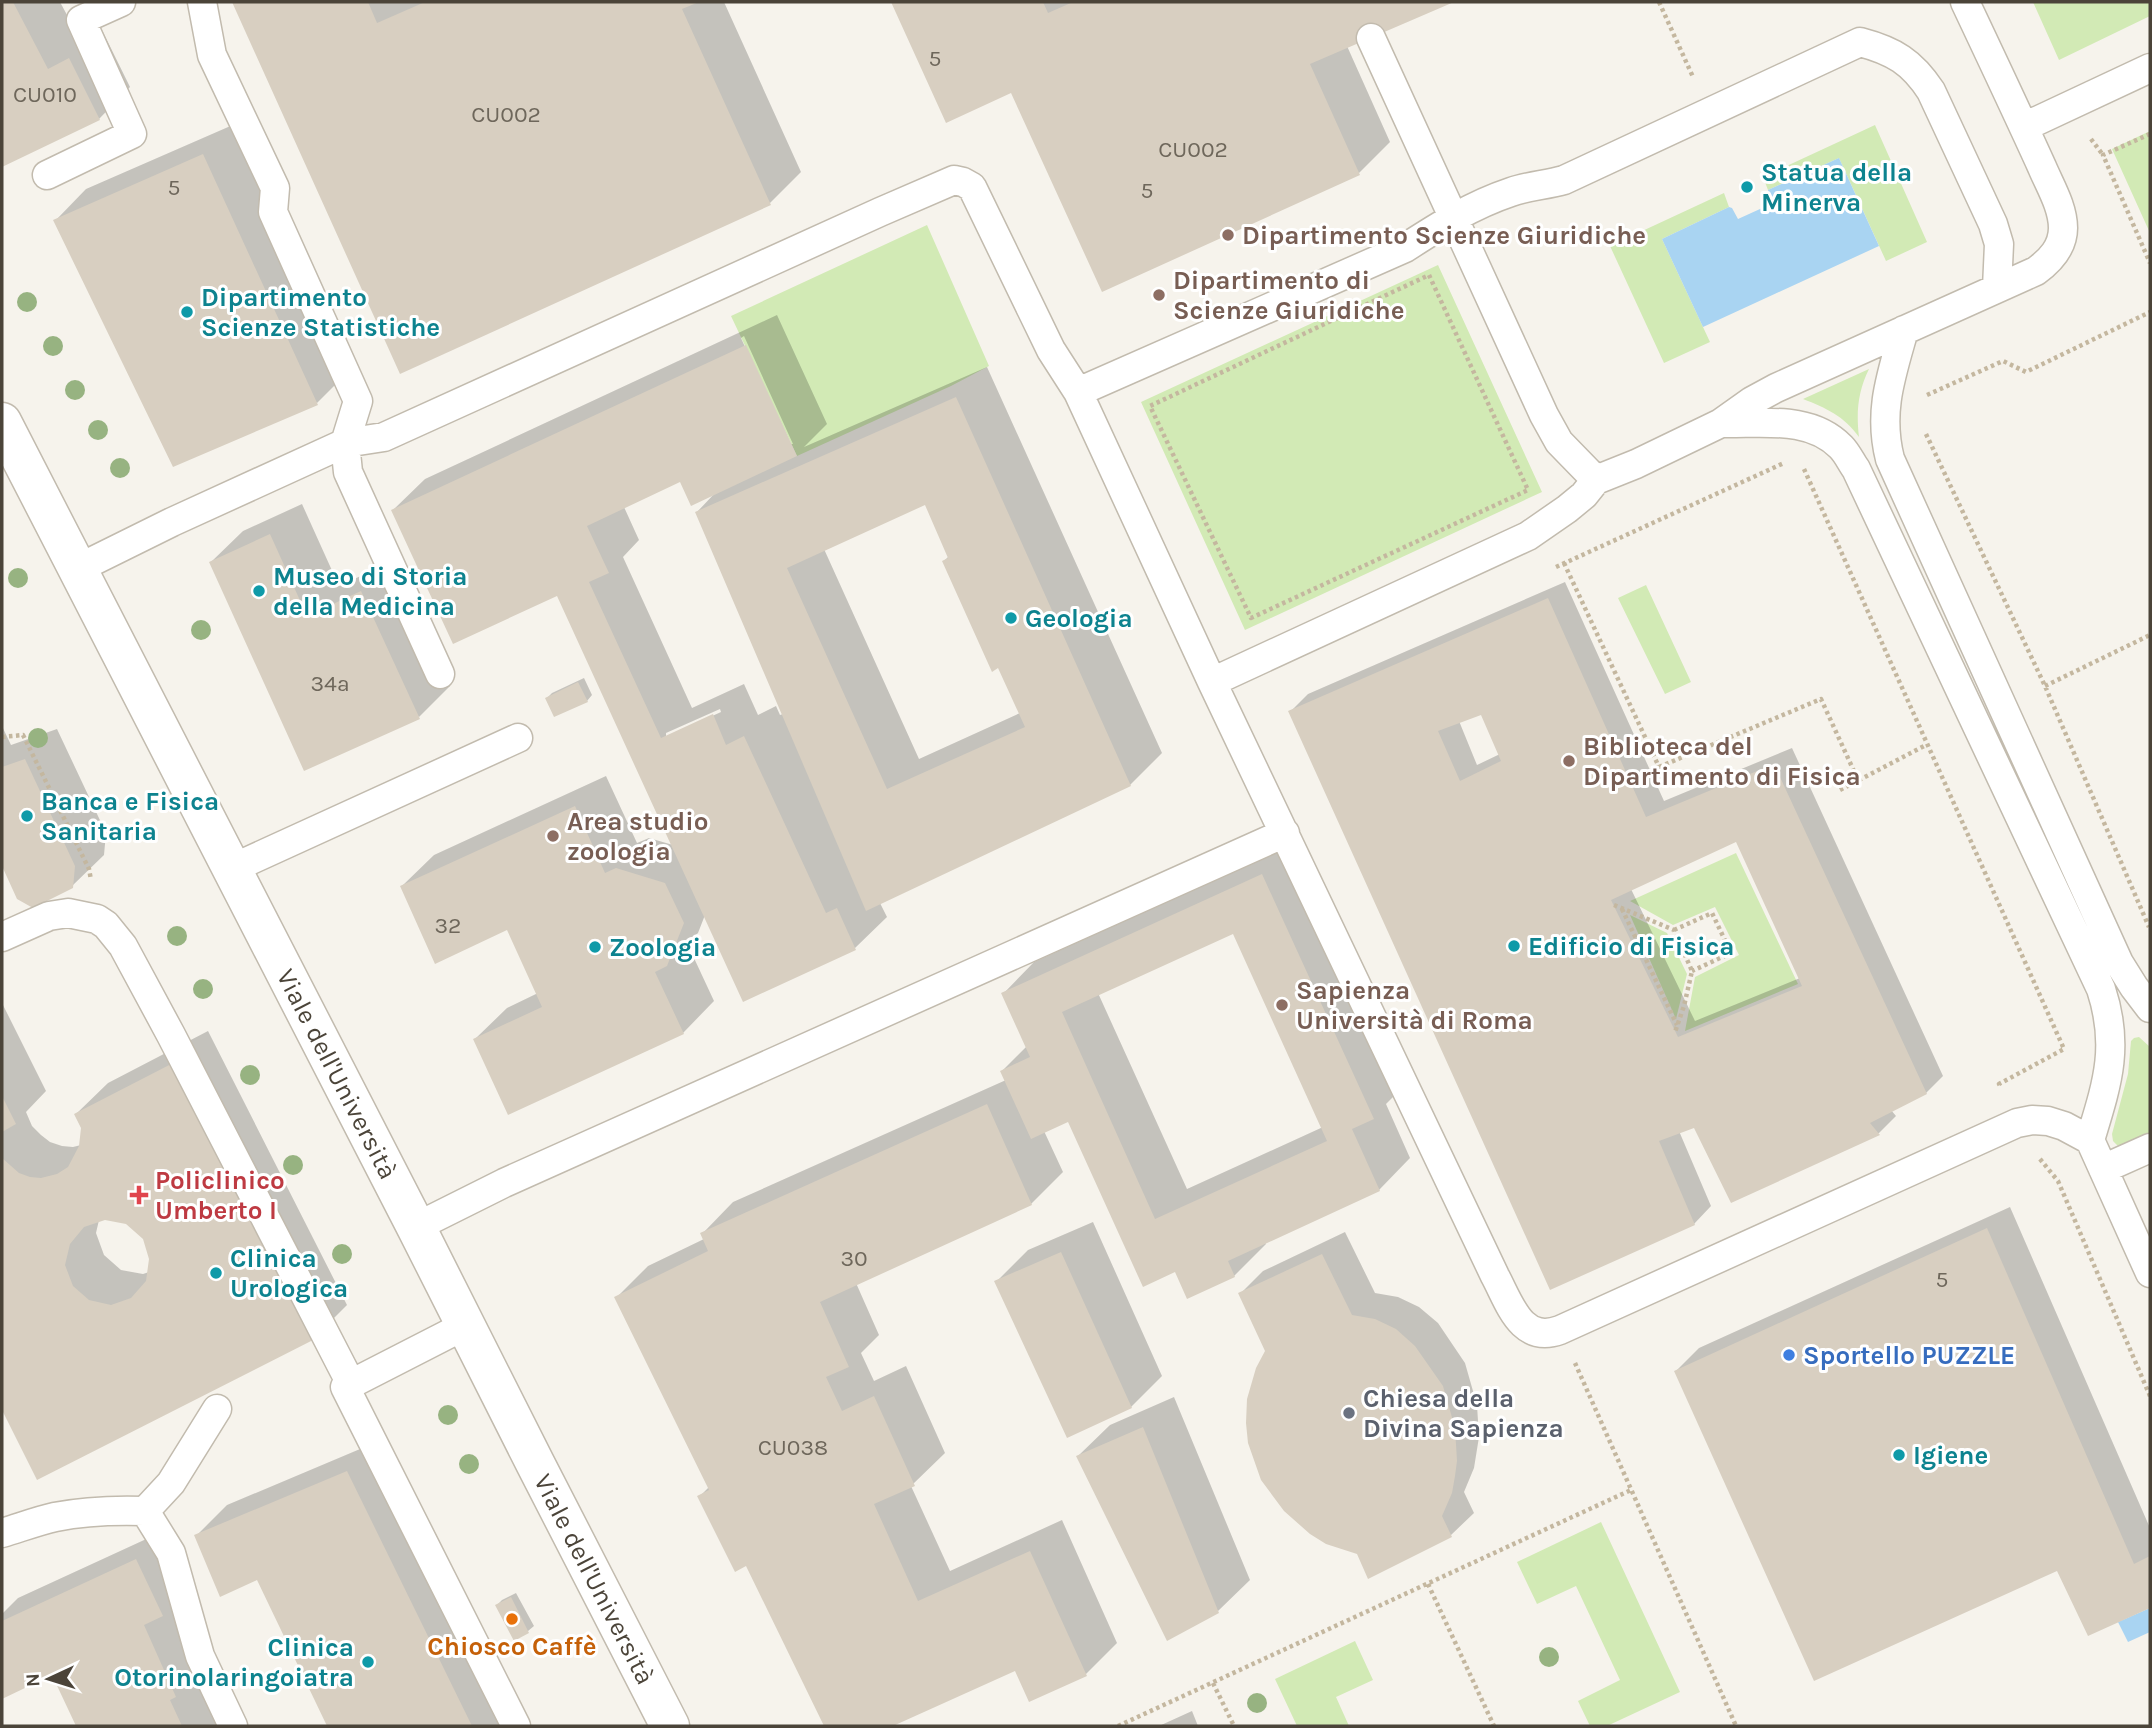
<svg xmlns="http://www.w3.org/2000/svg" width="2152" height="1728" viewBox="0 0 2152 1728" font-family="Karla,sans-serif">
  <rect width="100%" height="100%" fill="#f6f3ec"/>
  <path fill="#d2eab5" d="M2033,2H2150V16L2059,60Z
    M1875,125L1927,242L1886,261L1839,158L1768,190L1763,177Z
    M2150,131V233L2112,149Z
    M1724,193L1729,207L1662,239L1710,342L1664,363L1610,246Z
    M927,225L989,366L951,386L797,456L731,316Z
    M1438,265L1542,492L1245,630L1141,402Z
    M1869,369C1858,391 1856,412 1859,437C1844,416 1826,408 1803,399Z
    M1646,585L1691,682L1665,694L1618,598Z
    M1736,853L1798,984L1685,1031L1695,977L1739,955L1715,907L1673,925L1630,901Z
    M1630,915L1667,933L1687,974L1676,1019Z
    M2139,1037L2150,1047V1133L2119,1147L2113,1141L2112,1134L2128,1074L2131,1041L2134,1038Z
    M1601,1522L1680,1692L1607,1726H1590L1578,1701L1620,1680L1576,1586L1537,1604L1517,1562Z
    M1355,1641L1373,1680L1336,1697L1349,1726H1297L1275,1679Z"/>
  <path fill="#a9d4f2" d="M1839,158L1879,246L1703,327L1662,239L1729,207L1732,208L1738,219L1771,204L1768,190Z
    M2150,1608V1632L2128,1642L2118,1622Z"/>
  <path fill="#0003" fill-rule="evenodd" d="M2,2H60L80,39L101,28L130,87L99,119L2,166Z
    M233,2H724L801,172L770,203L401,372Z
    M893,2H1450L1347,46L1390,142L1359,173L1012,91L947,121Z
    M235,124L348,372L317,403L55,221L86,189Z
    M777,315L827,424L804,447L987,367L1162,753L1130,785L880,903L887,917L855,948L744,1000L705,915L698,933L687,943L714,1001L683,1033L475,1039L507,1008L538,993L508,928L402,886L434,855L606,776L637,843L649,838L673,845L558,594L393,510L425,479ZM744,336L793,444H789L741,338ZM681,480L715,493L697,512L783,714L780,715L776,706L758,715L744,684L692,708L623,557L639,540L624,507ZM926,503L949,556L944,561L999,665L1020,713L919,759L824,549ZM720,709L721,712L666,737V733Z
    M302,504L339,586L393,561L450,686L419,717L211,562L243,531Z
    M1565,582L1664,801L1792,748L1943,1076L1926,1093L1891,1110L1896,1116L1879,1133L1731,1201L1694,1126L1679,1131L1711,1206L1694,1224L1290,712L1308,694ZM1482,712L1500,754L1477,765L1459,721ZM1737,840L1800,978L1695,1021L1631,889Z
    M584,678L592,695L587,701L547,698L552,693Z
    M2,726L11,745L57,729L106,833L104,855L72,886L19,897L2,862Z
    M1294,844L1404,1086L1386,1104L1410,1158L1379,1190L1265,1242L1266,1244L1234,1276L1176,1270L1069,1120L1044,1131L1063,1172L1031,1204L856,1283L879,1335L861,1353L874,1381L906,1366L945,1453L911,1486L950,1571L1062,1520L1117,1643L1086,1674L1016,1669L889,1726H826L747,1564L700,1496L710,1486L617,1297L648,1266L704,1239L702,1234L733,1202L1006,1080L1002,1071L1027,1046L1003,994L1034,962ZM1234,931L1323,1127L1187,1189L1098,993Z
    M2,1003L46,1091L26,1112L32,1126L41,1135L50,1142L62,1146L73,1147L81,1145L82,1128L76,1114L108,1083L208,1031L347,1305L316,1336L38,1477L2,1406ZM105,1218L127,1223L144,1238L151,1259L149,1272L143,1274L121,1270L104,1255L96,1233L99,1220Z
    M2010,1207L2150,1528V1605L2088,1634L2057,1569L1676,1371L1699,1348Z
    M1093,1222L1162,1376L1131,1407L996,1282L1028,1250Z
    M1345,1232L1375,1293L1398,1297L1419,1307L1438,1323L1465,1363L1477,1405L1479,1437L1474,1468L1464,1492L1474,1513L1451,1535L1358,1553L1240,1294L1263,1271Z
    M1174,1397L1250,1580L1218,1611L1078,1456L1110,1425Z
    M379,1441L518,1726H329L258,1577L196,1536L227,1505Z
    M168,1529L227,1726H78L53,1673L2,1697V1614L18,1598Z
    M516,1593L534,1626L528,1631L514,1638L497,1605L502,1600Z
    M1192,1711L1198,1726H1159Z"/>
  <path fill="#d8cfc1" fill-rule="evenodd" d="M2,2H13L48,69L69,58L100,120L2,167Z
    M232,2H368L377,23L425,2H699L682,9L771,205L400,374Z
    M891,2H1043L1048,13L1073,2H1454L1310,64L1360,175L1102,292L1011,93L946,123Z
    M203,154L318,405L173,467L53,220Z
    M746,345L797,456L691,506L680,482L587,526L609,573L589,582L661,738L713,714L726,745L744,736L826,913L837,908L856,950L743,1002L557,596L453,644L391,510Z
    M956,397L1131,786L866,911L695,512ZM925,505L948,558L942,561L992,672L998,668L1025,727L887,789L787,568Z
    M270,534L307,616L361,591L420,719L304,771L209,562Z
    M1548,598L1646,817L1774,764L1927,1094L1870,1123L1880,1135L1731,1203L1694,1128L1659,1141L1695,1225L1550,1290L1288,711ZM1481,715L1501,761L1460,781L1438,731ZM1736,842L1802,986L1678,1037L1611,900Z
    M578,682L588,702L554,717L545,698Z
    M25,759L75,866L73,888L33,908L17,899L2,866V767Z
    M575,806L605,873L616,868L665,883L684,923L667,966L655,972L684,1034L508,1115L473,1039L542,1007L507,930L435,964L400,886Z
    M1262,874L1374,1119L1352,1129L1380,1191L1228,1261L1235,1277L1187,1299L1175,1272L1143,1287L1068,1122L1031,1139L1000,1071L1030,1057L1001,993ZM1233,934L1327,1141L1155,1219L1062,1012Z
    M177,1061L317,1338L37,1480L2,1410V1158L19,1173L30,1177L41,1178L57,1174L68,1167L79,1146L81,1128L74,1114ZM105,1220L126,1224L143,1239L149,1259L146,1281L131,1298L111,1305L89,1300L73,1286L65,1265L70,1244L84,1227Z
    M2,1096L16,1124L2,1132Z
    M987,1104L1032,1205L820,1302L849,1367L826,1377L842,1411L874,1396L915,1486L874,1504L918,1601L1030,1551L1087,1676L1029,1702L1015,1671L893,1726H824L746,1566L735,1572L697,1496L709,1490L614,1297L708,1251L700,1233Z
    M1987,1228L2134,1564L2150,1556V1608L2088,1636L2057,1571L1814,1681L1674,1371Z
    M1061,1252L1132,1408L1067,1438L994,1281Z
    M1322,1254L1352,1315L1375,1319L1396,1329L1415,1346L1443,1386L1455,1428L1457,1461L1455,1476L1452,1493L1442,1516L1452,1537L1368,1579L1357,1554L1326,1544L1310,1534L1284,1511L1261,1480L1248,1443L1246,1423L1247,1399L1256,1368L1265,1351L1238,1293Z
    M1143,1427L1219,1613L1167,1641L1076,1456Z
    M347,1471L472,1726H327L257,1580L220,1597L194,1535Z
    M136,1559L163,1616L144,1625L176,1697L170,1700L182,1726H76L52,1675L2,1699V1621Z
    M511,1597L529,1633L514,1641L495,1605Z"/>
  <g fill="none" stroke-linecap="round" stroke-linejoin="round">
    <g stroke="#c2bbae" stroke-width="31">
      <path id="service" d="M202,2L212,55L275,188L273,212L358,401L345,443L348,472L440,674
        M1371,38L1544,415L1559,442L1596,480
        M2024,127L2150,68
        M47,175L132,134L81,20L121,2
        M1904,330C1891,376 1878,412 1890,459L2119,963L2134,987L2150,1008
        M1078,392L1405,248C1439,226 1472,205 1511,192C1528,186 1546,185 1564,180L1860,42C1894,51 1912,62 1931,91L1993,224L1999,244L1997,288
        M1721,423C1762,424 1810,415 1841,447C1847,453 1851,462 1856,469L2101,989C2120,1047 2107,1084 2090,1140
        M77,569L172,522L345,443L384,437L880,212L954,180L963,182L972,187L1051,350L1078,392L1212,682L1495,1276C1510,1304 1521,1344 1560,1330L2017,1123L2032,1120L2048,1121L2064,1126L2090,1140L2150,1273
        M1212,682L1528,536L1567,509L1584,495L1596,480L1636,464L1721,423L1752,401L1776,388L2036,271C2051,260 2063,247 2063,228C2063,207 2050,186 2042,167C2017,112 1991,57 1965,2
        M231,869L518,738
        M2,937L49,916L68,913L97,919L106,925L123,946L171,1035L351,1384
        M2103,1169L2150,1148
        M416,1227L504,1183L1285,833
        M466,1325L345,1387L516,1726
        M145,1511L171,1553L200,1656L233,1726
        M2,1533C19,1528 37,1521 55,1517C85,1511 114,1510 145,1511L171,1483L217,1409"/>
    </g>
    <g stroke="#c2bbae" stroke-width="41">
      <g id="tertiary">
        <path id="s1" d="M2,422L416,1227L535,1463L670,1726"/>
      </g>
    </g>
    <path stroke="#c4b79f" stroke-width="4.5" stroke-dasharray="3.5 3.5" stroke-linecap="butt" d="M1659,2L1693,77
      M2150,134L2103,155L2150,263
      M2091,139L2103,155
      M1429,275L1528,490L1251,618L1150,406Z
      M1927,395L2003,361L2026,372L2150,312
      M1926,434L2045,686L2149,927
      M1804,469L2064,1049L1999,1084L2001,1087
      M1564,563L1659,767L1637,778
      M1556,567L1784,463
      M2045,686L2150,635
      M2,737L23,735L89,869L91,880
      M1659,767L1821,699L1858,780
      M1840,790L1926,745
      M1614,905L1674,930L1692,971L1684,1006L1675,1032
      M1622,909L1677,1025
      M1674,930L1712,913L1731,953L1692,971
      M2040,1159L2058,1181L2150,1396
      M1575,1363L1736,1726
      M1428,1584L1494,1726
      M1213,1683L1234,1726
      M1118,1726L1631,1490"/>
    <use href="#service" stroke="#fff" stroke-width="28"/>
    <use href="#tertiary" stroke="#fff" stroke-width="38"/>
  </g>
  <g fill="#97b381">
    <circle cx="27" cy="302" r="10"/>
    <circle cx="53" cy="346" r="10"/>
    <circle cx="75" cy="390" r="10"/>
    <circle cx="98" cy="430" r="10"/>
    <circle cx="120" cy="468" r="10"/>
    <circle cx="18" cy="578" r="10"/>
    <circle cx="201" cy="630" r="10"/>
    <circle cx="38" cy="738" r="10"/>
    <circle cx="177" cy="936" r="10"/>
    <circle cx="203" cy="989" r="10"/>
    <circle cx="250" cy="1075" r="10"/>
    <circle cx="293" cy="1165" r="10"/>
    <circle cx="342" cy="1254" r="10"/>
    <circle cx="448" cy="1415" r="10"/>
    <circle cx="469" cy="1464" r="10"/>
    <circle cx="1549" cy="1657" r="10"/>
    <circle cx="1257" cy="1703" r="10"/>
  </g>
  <g fill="#0f9aa8" stroke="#fff" stroke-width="2.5">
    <circle cx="1747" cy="187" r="7"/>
    <circle cx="187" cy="312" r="7"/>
    <circle cx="259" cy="591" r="7"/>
    <circle cx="1011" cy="618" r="7"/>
    <circle cx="27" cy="816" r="7"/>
    <circle cx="1514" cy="946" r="7"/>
    <circle cx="595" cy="947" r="7"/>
    <circle cx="216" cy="1273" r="7"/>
    <circle cx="1899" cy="1455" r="7"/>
    <circle cx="368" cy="1662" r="7"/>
  </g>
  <g fill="#8d6e63" stroke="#fff" stroke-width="2.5">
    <circle cx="1228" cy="235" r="7"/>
    <circle cx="1159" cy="295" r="7"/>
    <circle cx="1569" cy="761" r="7"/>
    <circle cx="553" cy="836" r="7"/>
    <circle cx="1282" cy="1005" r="7"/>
  </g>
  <path fill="#e0444e" stroke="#fff" stroke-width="2.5" d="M135.5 1184.5h7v7h7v7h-7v7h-7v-7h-7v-7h7z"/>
  <circle fill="#3f7fe0" stroke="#fff" stroke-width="2.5" cx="1789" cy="1355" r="7"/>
  <circle fill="#6b7280" stroke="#fff" stroke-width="2.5" cx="1349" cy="1413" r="7"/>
  <circle fill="#e8710a" stroke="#fff" stroke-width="2.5" cx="512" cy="1619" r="7"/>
  <g text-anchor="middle" stroke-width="6" stroke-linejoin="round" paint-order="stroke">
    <g font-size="23" fill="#6e675b">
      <text x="935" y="66">5</text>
      <text x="45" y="102">CU010</text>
      <text x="506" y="122">CU002</text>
      <text x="1193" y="157">CU002</text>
      <text x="174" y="195">5</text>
      <text x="1147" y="198">5</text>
      <text x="330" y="691">34a</text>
      <text x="448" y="933">32</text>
      <text x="854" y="1266">30</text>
      <text x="1942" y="1287">5</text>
      <text x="793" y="1455">CU038</text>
    </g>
    <g font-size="26" font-weight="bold" fill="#0d838f" stroke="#fff" text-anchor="start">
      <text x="1761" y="181">Statua della<tspan x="1761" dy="30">Minerva</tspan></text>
      <text x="201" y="306">Dipartimento<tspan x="201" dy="30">Scienze Statistiche</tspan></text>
      <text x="273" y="585">Museo di Storia<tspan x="273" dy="30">della Medicina</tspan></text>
      <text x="1025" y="627">Geologia</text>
      <text x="41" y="810">Banca e Fisica<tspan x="41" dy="30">Sanitaria</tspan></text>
      <text x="1528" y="955">Edificio di Fisica</text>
      <text x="609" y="956">Zoologia</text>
      <text x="230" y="1267">Clinica<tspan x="230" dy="30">Urologica</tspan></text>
      <text x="1913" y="1464">Igiene</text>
      <text x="354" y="1656" text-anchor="end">Clinica<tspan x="354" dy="30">Otorinolaringoiatra</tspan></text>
    </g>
    <g font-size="26" font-weight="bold" fill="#785e54" stroke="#fff" text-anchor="start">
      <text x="1242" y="244">Dipartimento Scienze Giuridiche</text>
      <text x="1173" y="289">Dipartimento di<tspan x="1173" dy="30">Scienze Giuridiche</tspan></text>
      <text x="1583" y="755">Biblioteca del<tspan x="1583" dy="30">Dipartimento di Fisica</tspan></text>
      <text x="567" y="830">Area studio<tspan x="567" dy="30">zoologia</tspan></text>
      <text x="1296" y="999">Sapienza<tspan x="1296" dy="30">Università di Roma</tspan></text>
    </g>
    <g font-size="26" fill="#4b4439" stroke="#fff">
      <text dy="9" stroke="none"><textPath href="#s1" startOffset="733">Viale dell'Università</textPath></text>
      <text dy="9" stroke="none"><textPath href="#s1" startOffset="1300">Viale dell'Università</textPath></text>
    </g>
    <g font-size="26" font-weight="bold" fill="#be3a42" stroke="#fff" text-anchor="start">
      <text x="155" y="1189">Policlinico<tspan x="155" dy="30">Umberto I</tspan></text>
    </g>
    <g font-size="26" font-weight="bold" fill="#366cbe" stroke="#fff" text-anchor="start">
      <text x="1803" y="1364">Sportello PUZZLE</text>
    </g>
    <g font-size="26" font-weight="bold" fill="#5b616d" stroke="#fff" text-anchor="start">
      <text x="1363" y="1407">Chiesa della<tspan x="1363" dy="30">Divina Sapienza</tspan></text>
    </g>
    <g font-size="26" font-weight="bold" fill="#c56008" stroke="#fff">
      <text x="512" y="1655">Chiosco Caffè</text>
    </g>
  </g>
  <rect width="2152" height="1728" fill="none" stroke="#4b4439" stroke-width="7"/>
  <g transform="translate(49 1679) rotate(266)" stroke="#ffffff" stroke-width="5" paint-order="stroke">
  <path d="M0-5L12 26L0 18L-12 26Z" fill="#4b4439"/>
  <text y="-10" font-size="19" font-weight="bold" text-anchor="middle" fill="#4b4439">N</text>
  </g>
</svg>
